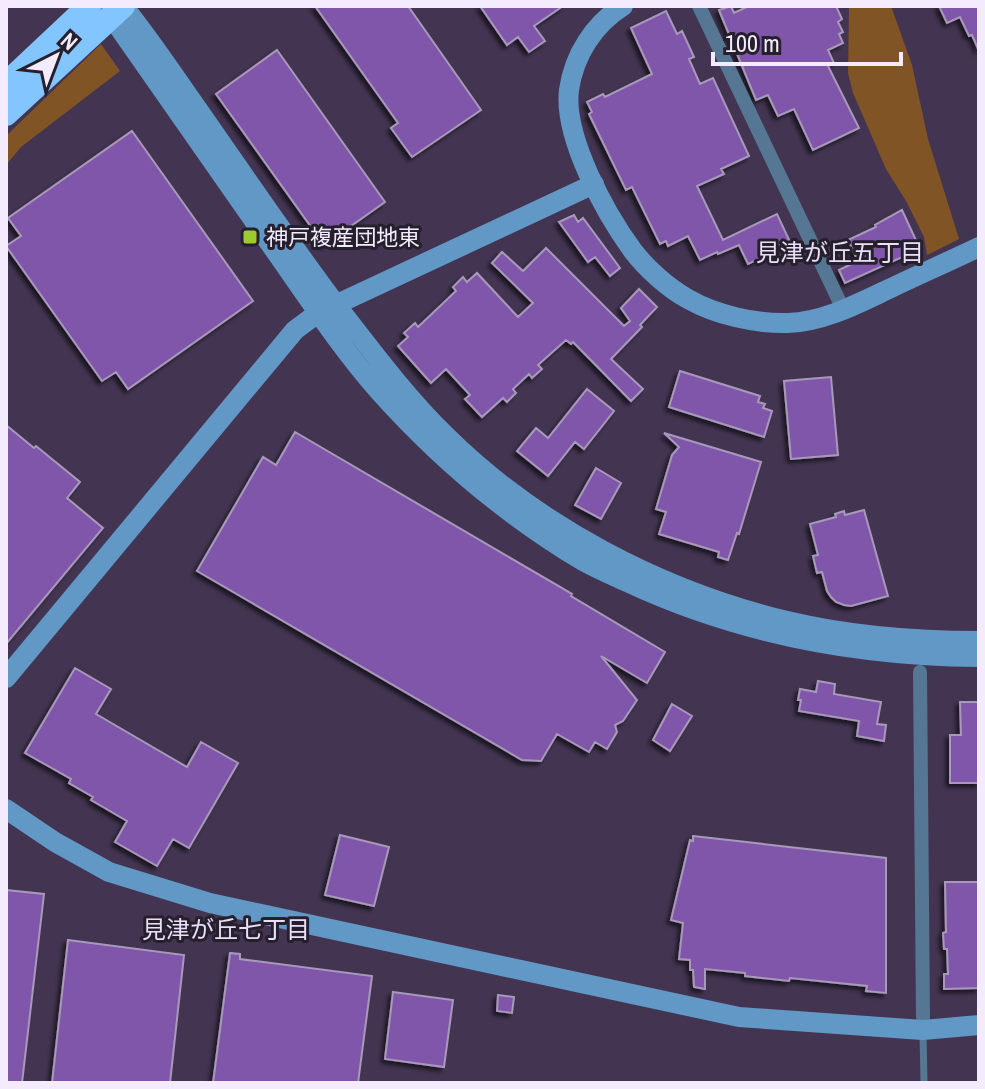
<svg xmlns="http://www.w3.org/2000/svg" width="985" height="1089" viewBox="0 0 985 1089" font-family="'Archivo Narrow','Noto Sans JP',sans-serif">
  <defs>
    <filter id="shadow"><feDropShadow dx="-3.5" dy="3.5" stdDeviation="2" flood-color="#0009"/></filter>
  </defs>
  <rect width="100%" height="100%" fill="#433552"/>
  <path fill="#805425" d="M849,6H891L912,65L928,139L959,239L927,255L924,237L906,201L886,169L853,93L848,73Z
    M101,44L120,71L21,147L6,165V136Z"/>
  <path fill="#7f56a9" stroke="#a899bb" stroke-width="2" filter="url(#shadow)" d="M315,6H408L481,110L412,157L391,128L398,123Z
    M480,6H563L534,26L545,41L529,52L518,37L507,45Z
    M731,6L734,13L749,6H836L842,19L838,22L843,32L839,34L843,43L828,50L834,63L828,66L859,128L813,150L794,109L778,116L768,95L756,100L719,10Z
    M939,6H979V51L972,35L969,36L960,17L947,23Z
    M666,11L677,34L682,31L694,57L689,59L700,84L713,78L749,156L721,169L724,174L697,186L723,240L777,214L791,244L748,264L739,245L718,254L717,252L700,260L688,236L668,246L666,241L660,244L632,187L626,190L589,114L592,112L587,102L603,94L605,97L652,74L631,28Z
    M277,50L385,202L324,245L216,94Z
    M132,131L253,301L128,389L116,372L102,381L6,246L21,236L8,218Z
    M902,210L920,249L845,283L839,270L858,261L848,240L876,227L875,225Z
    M574,215L578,222L583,218L620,268L610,276L595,257L588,262L559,222Z
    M546,248L624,326L630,321L621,308L639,289L657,307L640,325L642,327L611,359L643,389L631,401L573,342L571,344L566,340L538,365L542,369L532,378L529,374L513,389L516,393L507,402L503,398L482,417L465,399L470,395L446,369L431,383L398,346L408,337L404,333L415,323L418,327L456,291L453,287L463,277L467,282L477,273L518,317L533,303L492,263L502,252L523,271Z
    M680,371L760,396L758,402L765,404L763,408L772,411L764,437L669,407Z
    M831,377L838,455L791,459L784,381Z
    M587,389L614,411L584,449L575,442L548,476L517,451L536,428L548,438Z
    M6,425L34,448L36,446L80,482L67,498L103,528L6,644Z
    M295,432L572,594L571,596L665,652L647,683L601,656L637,700L623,721L615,725L617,732L607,749L595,742L589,752L557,734L541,761L522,760L197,571L263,457L276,465Z
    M664,433L761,462L739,534L737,533L728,560L718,557L719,552L659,534L666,512L656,509L672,455L679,447Z
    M596,468L621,483L601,519L575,505Z
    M864,510L888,596L851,606L844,605L836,602L831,597L827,591L822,572L817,573L813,556L818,555L810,524L836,517L835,514L844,511L845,515Z
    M75,668L111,689L96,714L187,767L201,742L238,763L189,848L173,839L157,866L115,842L127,821L91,800L93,797L69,783L71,779L25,753Z
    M818,681L835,684L834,694L881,702L877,724L886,725L884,741L857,736L859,721L799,711L801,700H798L800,689L816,692Z
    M960,702H979V783H950V735H961Z
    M672,704L692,716L670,751L653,740Z
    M340,835L389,847L374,906L325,895Z
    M693,836L886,858V993L866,991L867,986L790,978L789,981L745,976V973L705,969V989L694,987L693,970H690V960L679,959L683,923L671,920L690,840L693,841Z
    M945,882H978L979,988L944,989V974H948L947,949H944L943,933L946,932Z
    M6,890L44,894L22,1083H6Z
    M68,940L184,955L170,1083H52Z
    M230,953L240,954V959L372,976L358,1083H213Z
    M393,992L453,1000L444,1067L385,1059Z
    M498,995L514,997L512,1013L497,1011Z"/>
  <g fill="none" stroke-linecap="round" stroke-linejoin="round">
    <path stroke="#567794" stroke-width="7" d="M923,1032L924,1083"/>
    <path stroke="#567794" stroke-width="14" d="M699,6L843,309
      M920,672L923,1017"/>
    <path stroke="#6298c5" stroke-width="20" d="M102,6L118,26C169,99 220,172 271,245C305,293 340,347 379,391C438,457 506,515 583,561C597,569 612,575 627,582C738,634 857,656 979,657
      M123,6C146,34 166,64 187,94C237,165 285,237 337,306C371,350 406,397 446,436C537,526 662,591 787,621C850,636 915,641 979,641
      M623,6C594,24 574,55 569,90C563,137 606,214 633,251C647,269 668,288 688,299C716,315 756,324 788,323C824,322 859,303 891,288C920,274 950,261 979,247
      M6,678L295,330L318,313L594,184
      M6,809L55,842L109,872L210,903L739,1017L923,1030L979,1025"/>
    <path stroke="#83c5fe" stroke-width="24" d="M6,84L89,6
      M6,114L123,6"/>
  </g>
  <rect fill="#9cca31" stroke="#26202d" stroke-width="3" x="242" y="229" width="16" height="16" rx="4"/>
  <g text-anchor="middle" stroke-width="6" stroke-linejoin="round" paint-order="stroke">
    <g font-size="22" fill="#f4ecfe" stroke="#26202d" text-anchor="start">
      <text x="266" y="245">神戸複産団地東</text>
    </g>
    <g font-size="24" fill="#eadefb" stroke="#26202d">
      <text x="840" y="261">見津が丘五丁目</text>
      <text x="226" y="938">見津が丘七丁目</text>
    </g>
  </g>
  <rect width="985" height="1089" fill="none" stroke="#f4ecfe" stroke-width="16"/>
  <g transform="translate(56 56) rotate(42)" stroke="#26202d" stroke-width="6" paint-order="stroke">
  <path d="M0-6L14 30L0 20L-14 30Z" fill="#f4ecfe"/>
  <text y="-12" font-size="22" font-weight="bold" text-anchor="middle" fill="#f4ecfe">N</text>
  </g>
  <path d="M713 52v12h188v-12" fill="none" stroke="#f4ecfe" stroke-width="4"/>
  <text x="725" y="52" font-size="24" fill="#f4ecfe" stroke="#26202d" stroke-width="6" paint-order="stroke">100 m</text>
</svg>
